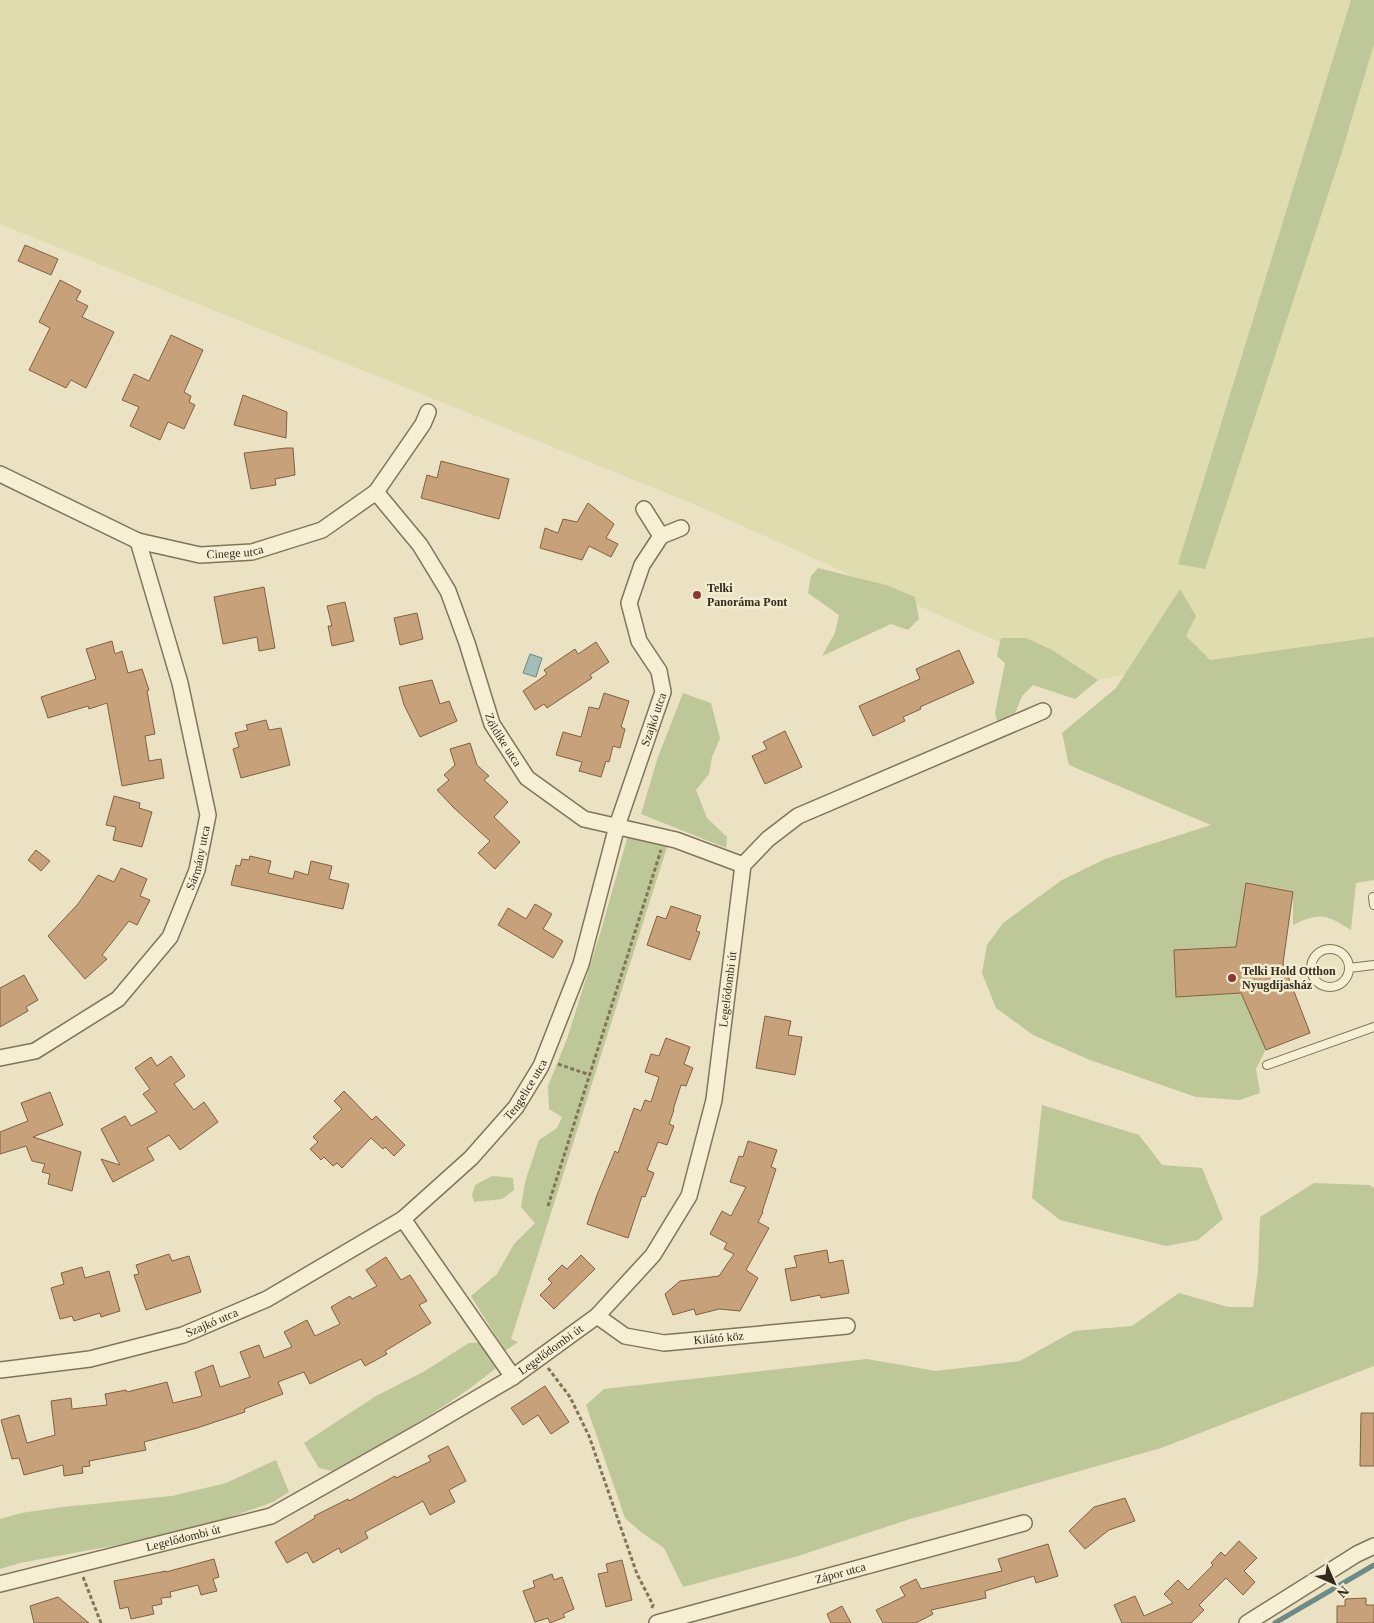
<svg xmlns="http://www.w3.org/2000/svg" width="1374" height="1623" viewBox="0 0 1374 1623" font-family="'Times New Roman',serif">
  <rect width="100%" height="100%" fill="#eae2c2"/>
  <path fill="#dfdcb0" d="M0,0H1374V637L1171,666L1087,682L694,504L0,224Z"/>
  <path fill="#bdc797" d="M1351,0H1374V44L1341,155L1205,569L1178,564Z
    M818,568L886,585L915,597L919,619L908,630L891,624L822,656L835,633L839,615L808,593L811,576Z
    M1180,589L1196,616L1186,636L1210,660L1374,637V880L1356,883L1351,930C1327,914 1319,912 1293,925V892L1246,883L1236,947L1175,952L1177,997L1241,993L1266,1049L1256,1069L1260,1093L1240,1100L1196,1097L1090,1060L1033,1035L996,1008L982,973L987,945L1003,923L1062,880L1105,859L1211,825L1069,765L1062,733L1116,688Z
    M1001,638H1026L1052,650L1098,680L1075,699L1033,685L1022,696L1014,716L998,725L995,713L1005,663L997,656Z
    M683,693L711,703L720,738L712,757L709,774L696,790L707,818L727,837L726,848L641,814L658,757Z
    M629,832L667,847L511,1339L518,1342L505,1351L471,1296L497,1274L514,1244L535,1223L521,1207L525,1182L539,1140L557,1128L562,1117L549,1109L548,1086L567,1039L600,934Z
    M1042,1105L1139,1135L1162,1165L1202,1168L1223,1219L1198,1240L1166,1246L1060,1220L1032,1198Z
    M492,1176L513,1178L514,1190L502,1199L474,1202L472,1195L475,1185Z
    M1314,1183L1369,1185L1374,1188V1366L1161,1448L907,1520L798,1556L683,1587L664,1548L641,1532L625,1518L586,1405L604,1389L867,1359L936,1371L1020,1361L1074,1331L1132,1326L1179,1293L1228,1307H1253L1258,1271L1260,1217Z
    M483,1342L496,1368C446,1409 389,1439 335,1472L319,1468L304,1443L376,1396L423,1372L469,1343Z
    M276,1460L289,1492L273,1502L230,1517L160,1537L20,1563L0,1569V1519L21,1513L63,1507L172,1496L226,1483Z"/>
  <path fill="#a4bdb8" stroke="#6c8a86" d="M530,654L542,658L536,677L523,673Z"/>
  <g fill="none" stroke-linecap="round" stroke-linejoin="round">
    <path stroke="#6c8a86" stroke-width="5" d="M1275,1623L1374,1565"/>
  </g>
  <path fill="#c6a17a" stroke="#806142" d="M25,245L58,259L51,275L18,261Z
    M60,280L81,291L76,300L88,306L82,317L114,332L86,388L71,380L66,388L29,370L50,328L39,322Z
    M171,335L203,350L184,392L191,396L189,402L195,405L184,429L168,422L160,440L130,426L139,407L122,400L134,374L149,381Z
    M243,395L287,412L286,438L234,425Z
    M286,448H293L295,475L275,479L276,485L251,489L244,453Z
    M441,461L509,479L499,519L421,498L427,475L437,478Z
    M588,503L614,524L606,538L618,544L611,557L589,546L582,560L540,548L545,528L558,533L563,519L577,522Z
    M264,587L275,648L259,651L257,637L223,644L214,597Z
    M345,602L354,641L332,646L328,626H332L327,606Z
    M417,613L423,639L400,645L394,618Z
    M112,641L115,654L122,651L128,673L142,669L149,690L147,691L155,734L145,736L149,761L161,759L164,778L122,786L107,703L89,709L88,706L48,718L41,697L96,679L86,649Z
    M596,642L609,662L590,675L592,678L547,708L544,704L535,710L523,691L547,674L544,670L575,649L578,654Z
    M959,650L974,683L920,707L921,709L903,717L905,721L873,736L859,706L920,679L916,669Z
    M432,680L440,704L449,701L457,721L420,737L404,705L399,687Z
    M604,693L629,701L621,727L625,729L620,748L613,746L609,762L606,761L601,777L579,771L582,762L556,755L563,732L581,737L589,707L599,709Z
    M266,720L269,730L281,728L290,765L241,778L233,749L239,747L235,733L248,730L246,725Z
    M785,731L802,767L765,784L752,756L767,749L763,742Z
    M470,743L477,765L489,776L484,780L508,802L494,817L520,842L495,869L478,853L490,841L453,807L437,790L449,780L444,775L455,765L450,749Z
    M114,796L140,803L139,808L152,812L142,847L113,840L116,827L106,825Z
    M36,850L50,861L41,871L28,860Z
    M250,856L271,861L268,873L293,879L295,871L308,875L311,861L332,866L329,879L349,884L343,909L231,885L236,865L240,866L242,859L249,860Z
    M121,868L147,879L140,896L150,900L137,925L129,921L102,955L107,959L85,979L48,936L78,904L98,875L114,882Z
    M1246,883L1293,892L1283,963L1310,1033L1266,1050L1241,993L1176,997L1174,950L1236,947Z
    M535,904L552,914L543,929L563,941L553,958L498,925L508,908L526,919Z
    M671,906L701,916L696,931L700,932L690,960L647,945L657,916L666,919Z
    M24,975L38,1000L26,1007L28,1011L0,1027V988Z
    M765,1016L791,1021L788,1035L802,1037L795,1075L756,1068Z
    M666,1038L690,1047L684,1064L693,1068L686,1086L681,1085L673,1110H674L669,1124L674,1126L667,1145L658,1142L647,1170L654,1173L645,1197L642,1196L628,1238L587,1224L597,1195L615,1151L618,1153L634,1108L641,1111L645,1100L651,1102L659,1077L645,1072L651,1054L659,1056Z
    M171,1056L185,1076L174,1084L194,1110L204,1102L218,1122L180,1150L169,1135L147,1148L154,1160L113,1182L101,1159L120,1165L101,1129L125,1116L131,1126L157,1112L143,1094L150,1089L135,1068L151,1057L157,1066Z
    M344,1091L372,1120L376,1116L405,1145L394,1156L385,1147L383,1149L371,1138L342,1168L337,1163L333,1166L324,1157L321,1160L310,1149L318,1142L313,1137L342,1109L334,1101Z
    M50,1092L63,1125L33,1137L81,1152L72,1191L48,1184L50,1174L42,1172L45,1164L32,1161L26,1146L0,1154V1132L28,1121L21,1103Z
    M748,1141L777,1150L771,1167L776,1169L762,1212H763L758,1222L769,1228L746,1270L758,1278L740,1311L719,1309L696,1315L694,1309L673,1315L665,1294L680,1281L719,1276L734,1254L724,1249L727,1243L710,1234L722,1211L731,1216L746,1187L730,1182L739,1156L743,1157Z
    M827,1250L829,1263L843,1260L849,1293L821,1298L820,1295L791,1301L785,1269L797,1267L794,1256Z
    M169,1254L172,1261L189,1256L201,1292L146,1310L134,1275L139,1274L136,1265Z
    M581,1255L595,1269L554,1309L540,1295L552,1283L548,1279L562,1265L567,1269Z
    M386,1257L401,1280L410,1275L427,1301L419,1305L431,1323L385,1351L387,1354L365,1366L361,1359L310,1384L304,1372L278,1382L283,1394L244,1409L245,1412L197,1428L144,1442L146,1450L89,1461L90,1466L82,1467L83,1473L64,1476L63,1465L24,1475L19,1458L12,1459L1,1420L19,1415L27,1443L55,1435L51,1401L71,1398L72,1409L107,1405L105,1394L126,1390L127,1392L167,1382L173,1403L202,1396L195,1372L213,1365L220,1387L250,1377L240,1352L259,1345L264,1358L292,1347L284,1332L307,1320L315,1336L340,1324L331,1307L350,1296L352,1299L377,1286L366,1270Z
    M82,1267L85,1278L109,1271L120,1311L101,1317L100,1313L74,1321L72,1316L60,1319L51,1288L64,1284L61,1273Z
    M545,1386L569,1422L551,1434L538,1415L523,1425L511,1408Z
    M1361,1413H1374V1466H1360Z
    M448,1446L466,1481L449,1490L455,1502L430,1515L423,1501L365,1532L368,1538L341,1553L339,1548L313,1563L307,1552L287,1563L275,1542L315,1518L314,1516L348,1499L349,1501L395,1476L396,1478L431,1461L428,1456Z
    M1125,1498L1135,1521L1109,1530L1085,1549L1069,1531L1094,1507Z
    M1239,1541L1257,1558L1244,1571L1255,1582L1243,1595L1226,1578L1199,1605L1204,1610L1191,1623H1122L1114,1605L1135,1596L1144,1616L1173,1603L1164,1594L1178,1580L1188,1590L1213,1565L1211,1563L1221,1552L1225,1556Z
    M1048,1544L1058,1576L1036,1583L1034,1576L985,1591L986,1598L931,1610L933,1614L916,1623H883L876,1610L905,1596L900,1587L916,1579L921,1589L1002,1571L998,1559Z
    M214,1559L219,1577L213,1579L217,1591L201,1595L198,1585L170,1592L171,1597L161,1598L162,1604L152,1606L154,1614L131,1619L128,1607L120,1609L114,1581L166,1571V1572Z
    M622,1560L632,1600L606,1607L598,1574L608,1572L606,1564Z
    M552,1574L554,1580L562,1577L574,1609L563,1614L565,1617L550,1623L548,1618L535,1622L523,1591L535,1587L533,1581Z
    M58,1597L89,1623H34L30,1606Z
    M1366,1598V1605H1374V1623H1337V1606H1345V1599Z
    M842,1606L851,1623H831L827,1614Z"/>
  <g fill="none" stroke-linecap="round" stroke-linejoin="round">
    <g stroke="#82745a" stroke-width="10">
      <path id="lane" d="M1373,897L1374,905
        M1311 968a19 19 0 1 1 38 0a19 19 0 1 1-38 0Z
        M1349,968L1374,965
        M1267,1065L1374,1027"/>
    </g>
    <g stroke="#82745a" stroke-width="18">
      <g id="street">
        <path id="s1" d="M0,474L138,541L200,555L252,552L322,530L376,492L423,424L428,412"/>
        <path id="s2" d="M376,492L420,545L448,591L467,643L492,724L527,778L584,819L676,840L743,865"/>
        <path d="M644,509L661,536"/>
        <path id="s3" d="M0,1058L35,1051L118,999L170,937L197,870L208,815L180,683L138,541"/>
        <path d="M403,1219L513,1377"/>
        <path id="s4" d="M597,1316L625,1336L664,1343L847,1326"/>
        <path id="s5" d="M0,1370L90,1359L183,1335L267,1299L403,1219L471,1158L516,1107L541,1066L581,964L617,826L663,692L659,671L639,641L629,603L642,565L661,536L681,528"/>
        <path id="s6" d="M0,1584L271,1516L423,1430L513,1377L597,1316L653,1255L689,1196L714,1100L743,865L768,839L798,816L1043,711"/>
        <path id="s7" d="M657,1623L1024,1523"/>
        <path d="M1247,1623L1357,1554L1374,1546"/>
      </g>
    </g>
    <path stroke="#82745a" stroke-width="3" stroke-dasharray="4 2.5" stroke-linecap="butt" d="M558,1064L590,1075
      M548,1206L661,850
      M548,1368L570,1397L589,1436L637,1574L653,1605L651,1610
      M83,1577L101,1623"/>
    <use href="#lane" stroke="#f6efd4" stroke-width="8"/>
    <use href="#street" stroke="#f6efd4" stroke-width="15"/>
  </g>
  <g fill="#8d382f" stroke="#f2ecd0" stroke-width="2">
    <circle cx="697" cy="595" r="5"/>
    <circle cx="1232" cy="978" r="5"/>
  </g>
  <g text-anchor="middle" stroke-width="5" stroke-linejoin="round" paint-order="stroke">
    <g font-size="12" fill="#332a1d" stroke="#f2ecd0">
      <text dy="4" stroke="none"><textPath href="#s1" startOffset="252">Cinege utca</textPath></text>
      <text dy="4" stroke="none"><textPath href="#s5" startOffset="1008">Szajkó utca</textPath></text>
      <text dy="4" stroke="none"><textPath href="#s2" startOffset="282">Zöldike utca</textPath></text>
      <text dy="4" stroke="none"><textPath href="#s3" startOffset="299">Sármány utca</textPath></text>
      <text dy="4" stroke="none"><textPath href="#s6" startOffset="1025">Legelődombi út</textPath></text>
      <text dy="4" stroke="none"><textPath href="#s5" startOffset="615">Tengelice utca</textPath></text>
      <text dy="4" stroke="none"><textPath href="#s5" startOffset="218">Szajkó utca</textPath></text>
      <text dy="4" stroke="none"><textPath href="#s4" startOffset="129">Kilátó köz</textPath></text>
      <text dy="4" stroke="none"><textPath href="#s6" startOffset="605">Legelődombi út</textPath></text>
      <text dy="4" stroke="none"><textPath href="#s6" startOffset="189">Legelődombi út</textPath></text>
      <text dy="4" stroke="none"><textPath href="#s7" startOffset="190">Zápor utca</textPath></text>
    </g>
    <g font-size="12" font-weight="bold" fill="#332a1d" stroke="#f2ecd0" text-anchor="start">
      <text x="707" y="592">Telki<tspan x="707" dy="14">Panoráma Pont</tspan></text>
      <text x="1242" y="975">Telki Hold Otthon<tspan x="1242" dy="14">Nyugdíjasház</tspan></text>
    </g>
  </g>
  <g transform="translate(1334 1583) rotate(135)" stroke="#f2ecd0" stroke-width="4" paint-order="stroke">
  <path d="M0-4L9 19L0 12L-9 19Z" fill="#332a1d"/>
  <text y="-8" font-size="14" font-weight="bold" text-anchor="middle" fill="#332a1d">N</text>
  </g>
</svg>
